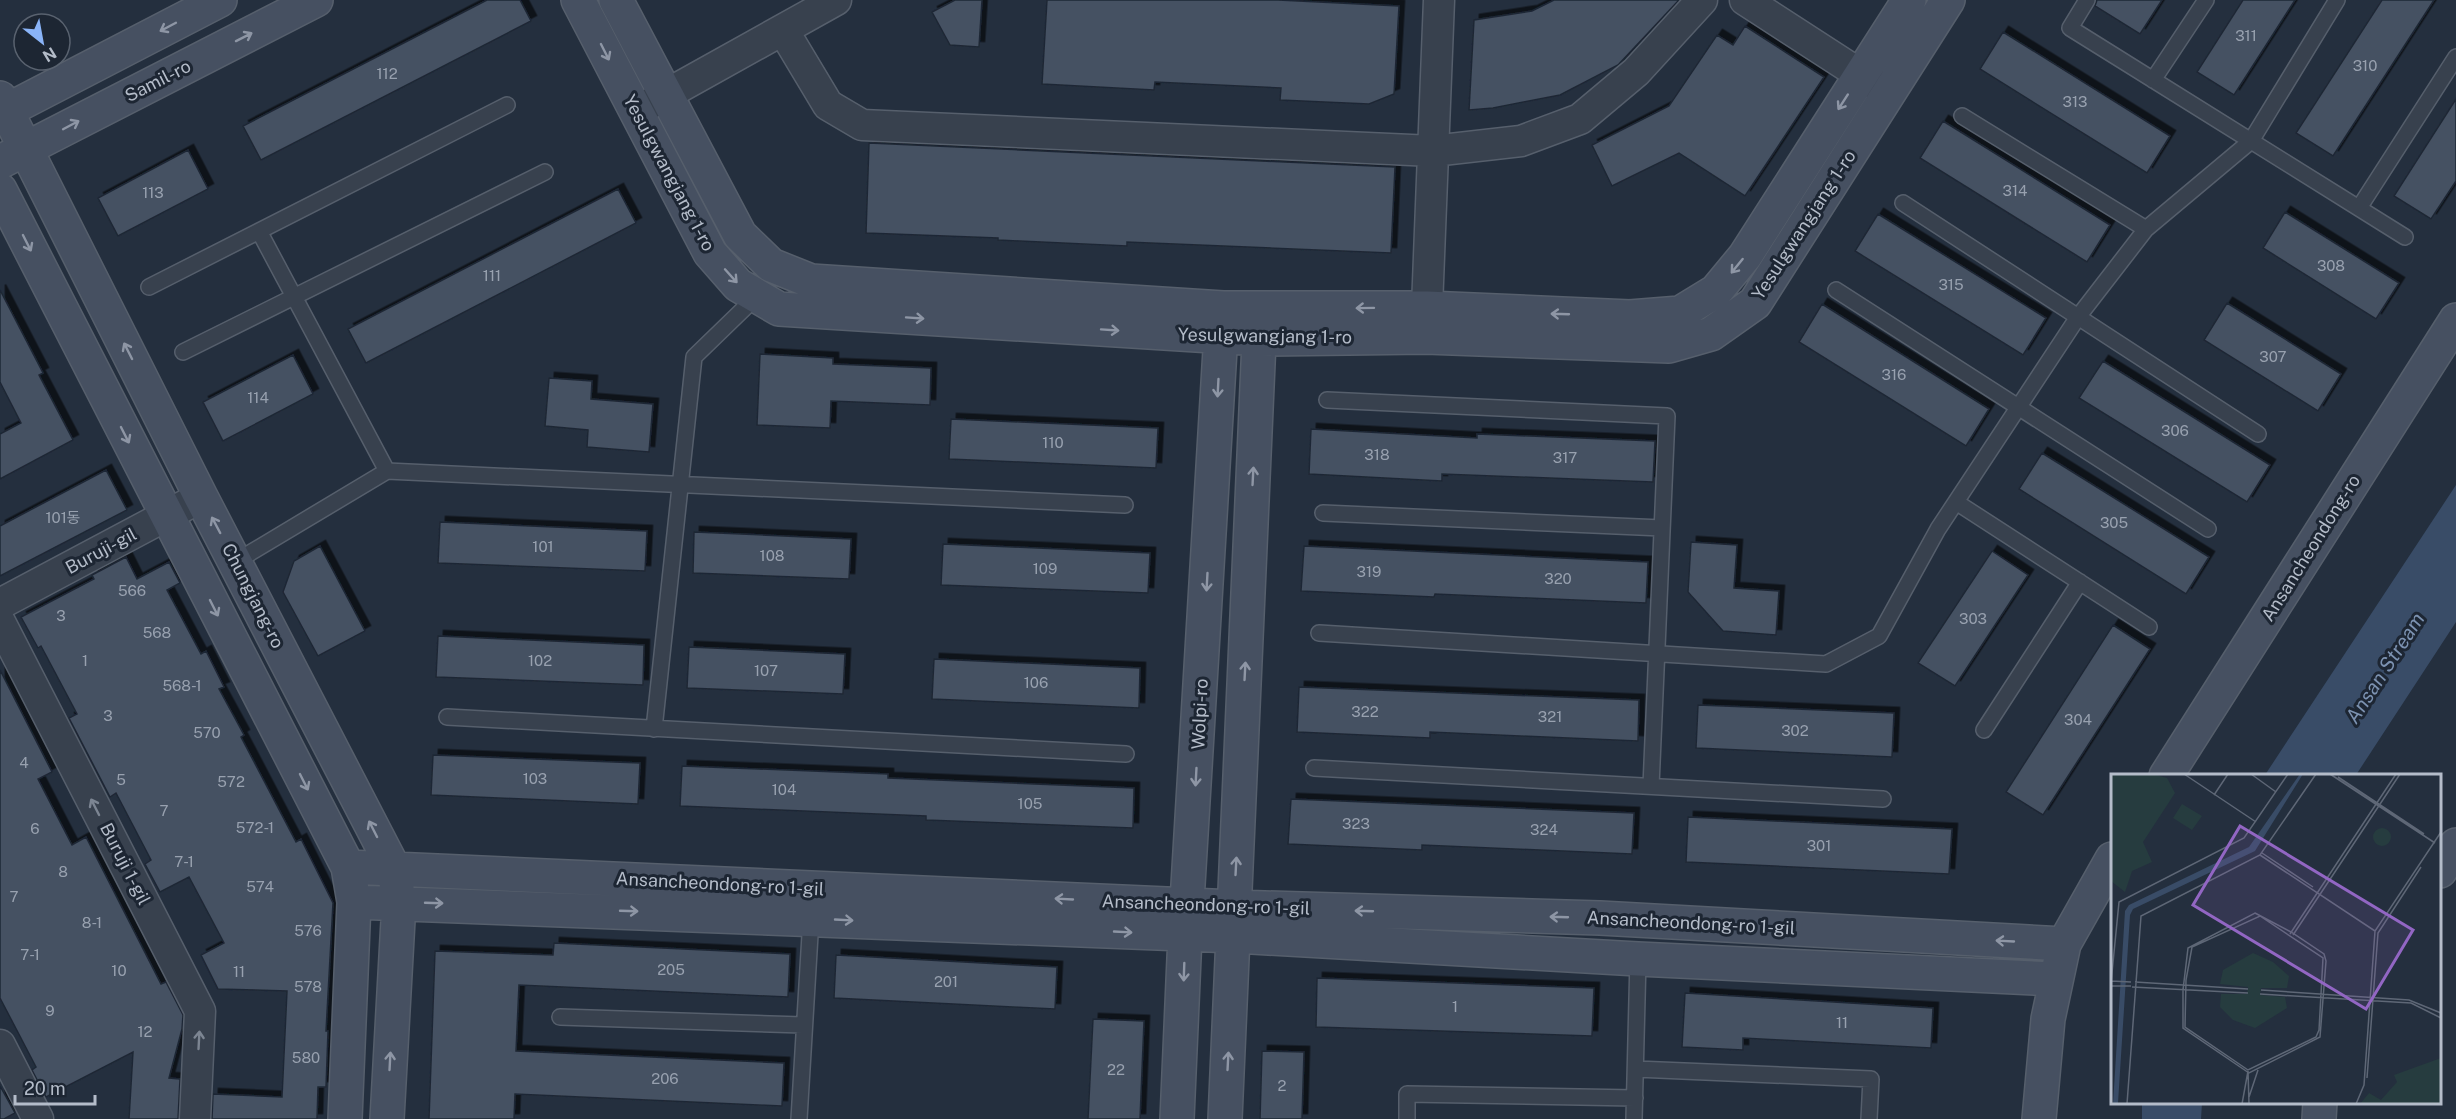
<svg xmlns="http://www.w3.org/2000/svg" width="2456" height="1119" viewBox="0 0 2456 1119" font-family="'Public Sans','Noto Sans KR',sans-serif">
  <defs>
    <filter id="shadow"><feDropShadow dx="5.5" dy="-5.5" stdDeviation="0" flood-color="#0009"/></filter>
  </defs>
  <rect width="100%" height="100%" fill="#242f3e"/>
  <path fill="#394c67" d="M2456,485V622L2356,775H2265Z
    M2142,1103H2202L2201,1119H2142Z"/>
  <path fill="#455162" stroke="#1f2835" stroke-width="1.5" filter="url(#shadow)" d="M487,0H520L531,21L261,160L243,126Z
    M955,0H982L979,47L950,45L932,12Z
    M1047,0H1278L1399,6L1394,94L1369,104L1280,100L1281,88L1155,82L1154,90L1042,84Z
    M1554,0H1679L1618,65L1560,95L1493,108L1469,110L1474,20L1532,11Z
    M2097,0H2162L2140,34L2095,6Z
    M2243,0H2295L2234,95L2197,72Z
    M2382,0H2434L2333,156L2296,133Z
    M1745,26L1824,77L1745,196L1679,153L1612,186L1592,145L1669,106L1717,35L1733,45Z
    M2003,32L2170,136L2147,173L1980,69Z
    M2456,99V181L2431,219L2394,196Z
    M1943,121L2110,225L2087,262L1920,158Z
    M869,143L1395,167L1391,253L1127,242V246L998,240V238L866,233Z
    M188,150L208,189L118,236L98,198Z
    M618,189L636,223L366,363L348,329Z
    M2285,212L2399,283L2376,319L2263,248Z
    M1878,214L2046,318L2023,355L1855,251Z
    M0,290L43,373L39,375L73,440L0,479V434L21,423L0,382Z
    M2227,303L2341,374L2318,411L2204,340Z
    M1822,304L1989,409L1966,446L1799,342Z
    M760,354L833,358V364L931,368L930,405L831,401L830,428L757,425Z
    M293,355L313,394L223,441L203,402Z
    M2103,361L2270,465L2247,502L2079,398Z
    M549,378L592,381L591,399L653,404L649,452L587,447L588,430L545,426Z
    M951,419L1158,428L1156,468L949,459Z
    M1311,429L1477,438V434L1655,441L1653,482L1442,474V481L1309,474Z
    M2042,453L2209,557L2186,594L2019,489Z
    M106,470L127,510L0,576V526Z
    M440,522L647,531L645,571L438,563Z
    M694,532L851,539L849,579L693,573Z
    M1691,542L1737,545L1734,588L1779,591L1776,635L1723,631L1688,592Z
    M943,544L1150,553L1148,593L941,585Z
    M320,546L365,631L318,656L283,592L294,561Z
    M1304,546L1648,562L1646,603L1435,594L1434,597L1301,591Z
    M1992,551L2028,575L1955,686L1918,663Z
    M126,557L137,579L169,562L180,583L167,590L201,654L206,651L224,687L219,689L244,735L241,737L296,842L301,839L333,903L326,1031H328L326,1087H318L317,1119H212L213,1094L282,1097L287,991L218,989L201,955L224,943L189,877L160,892L145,864L151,860L116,793L110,797L69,718L77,714L41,646L38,648L21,617L94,579L92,575Z
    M2113,625L2150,649L2043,815L2006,792Z
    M438,636L644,645L643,685L436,677Z
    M689,647L845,654L843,694L687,688Z
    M934,659L1140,668L1139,708L932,699Z
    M0,670L52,772L38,779L72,845L86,837L161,984L166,982L183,1015L182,1029L169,1078L180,1079L178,1119H129L133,1052L46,1097L32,1070L36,1067L0,998Z
    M1299,687L1639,700L1638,741L1430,732V738L1297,732Z
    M1698,705L1894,713L1892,757L1696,748Z
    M433,755L640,763L638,804L431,795Z
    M682,766L888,774V778L1134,788L1133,828L926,820V816L680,806Z
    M1291,799L1634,813L1632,854L1422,845V850L1288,844Z
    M1688,817L1952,829L1949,874L1686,862Z
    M554,943L790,954L788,997L519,985L516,1051L784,1063L782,1106L515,1094L514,1119H429L435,951L553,955Z
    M836,955L1057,967L1055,1009L834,998Z
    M1317,978L1594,988L1592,1036L1316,1027Z
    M1685,993L1933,1008L1931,1048L1743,1038V1050L1682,1047Z
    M1093,1019L1144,1021L1140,1119H1088Z
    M1262,1051L1304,1052L1302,1119H1260Z
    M0,1086L15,1113L4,1119H0Z"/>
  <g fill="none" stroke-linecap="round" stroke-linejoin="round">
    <g stroke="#565f6c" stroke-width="18">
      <path id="lane" d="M2087,0L2070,28L2405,237
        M2153,80L2206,0
        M1962,116L2146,229
        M1903,203L2258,434
        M2359,208L2456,57
        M259,231L387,471
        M149,287L507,105
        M1836,290L2208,529
        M183,352L545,172
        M1327,400L1667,416L1651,786
        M1956,502L2149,627
        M1323,513L1662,528
        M235,562L387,471L1125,505
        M1319,633L1826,664L1879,636L1938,529L2078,317L2146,229L2251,141L2337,0
        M447,717L1126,754
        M654,729L694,357L757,296
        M1984,730L2080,582
        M1314,768L1883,799
        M560,1017L803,1025
        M1636,1069L1871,1079L1869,1119
        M799,1119L811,918
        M1407,1119V1094L1635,1098
        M1634,1119L1638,959"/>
    </g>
    <g stroke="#565f6c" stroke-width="33">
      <path id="street" d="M1745,0L1881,88
        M783,30L828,105L862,125L1433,151L1521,141L1580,119L1636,72L1702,0
        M644,107L836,0
        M1426,333L1439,0
        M0,604L201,497
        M0,622L200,1011L195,1119
        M0,1045L38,1119"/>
    </g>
    <g stroke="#565f6c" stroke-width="36">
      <path id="secondary" d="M578,0L710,253L738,285L779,309L1260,339L1426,337L1669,346L1711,334L1755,303L1948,0
        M616,0L740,235L771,265L811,281L1223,308H1427L1630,317L1680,313L1716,291L1745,256L1909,0
        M0,98L201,497L394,869L399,902L387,1119
        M0,114L220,0
        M0,162L316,0
        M0,190L348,867L354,902L345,1119
        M2166,776L2456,320
        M348,867L1234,907L1600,918L2064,944
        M2440,871L2456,845
        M354,902L1235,936L1638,959L2055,979
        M1177,1119L1185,935L1222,316
        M1225,1119L1260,318
        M2039,1119L2048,1019L2064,944L2112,859
        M2319,1119L2320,1102"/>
    </g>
    <use href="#lane" stroke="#38414e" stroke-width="15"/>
    <use href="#street" stroke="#38414e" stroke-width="30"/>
    <use href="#secondary" stroke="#465061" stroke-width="33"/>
  </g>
  <defs><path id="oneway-shaft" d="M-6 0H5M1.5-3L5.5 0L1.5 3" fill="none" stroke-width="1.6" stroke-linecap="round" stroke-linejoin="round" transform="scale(1.5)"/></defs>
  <g stroke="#8e96a5">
    <use href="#oneway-shaft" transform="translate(168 27) rotate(152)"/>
    <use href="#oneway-shaft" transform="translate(244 37) rotate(-27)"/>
    <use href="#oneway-shaft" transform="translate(605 52) rotate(63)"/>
    <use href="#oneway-shaft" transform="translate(1843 102) rotate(123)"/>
    <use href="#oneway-shaft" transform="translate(71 125) rotate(-28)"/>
    <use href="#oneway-shaft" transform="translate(27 243) rotate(63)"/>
    <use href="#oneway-shaft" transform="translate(1737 266) rotate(129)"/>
    <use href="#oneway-shaft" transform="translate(731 276) rotate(48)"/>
    <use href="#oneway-shaft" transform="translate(1365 308) rotate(179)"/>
    <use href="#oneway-shaft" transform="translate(1560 314) rotate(-178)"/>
    <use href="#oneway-shaft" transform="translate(915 318) rotate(4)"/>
    <use href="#oneway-shaft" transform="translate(1110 330) rotate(4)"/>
    <use href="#oneway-shaft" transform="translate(128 351) rotate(-117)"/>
    <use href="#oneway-shaft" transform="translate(1218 388) rotate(93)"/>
    <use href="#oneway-shaft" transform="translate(125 435) rotate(63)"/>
    <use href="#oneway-shaft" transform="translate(1253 476) rotate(-87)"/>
    <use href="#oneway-shaft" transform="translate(216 525) rotate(-118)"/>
    <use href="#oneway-shaft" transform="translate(1207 582) rotate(93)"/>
    <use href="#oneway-shaft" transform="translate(214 608) rotate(63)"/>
    <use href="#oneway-shaft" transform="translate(1245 671) rotate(-87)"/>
    <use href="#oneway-shaft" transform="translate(1196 777) rotate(93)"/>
    <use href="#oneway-shaft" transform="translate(304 782) rotate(63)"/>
    <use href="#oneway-shaft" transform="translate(373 829) rotate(-117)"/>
    <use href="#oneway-shaft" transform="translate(1236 866) rotate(-87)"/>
    <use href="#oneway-shaft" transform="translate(1064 899) rotate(-177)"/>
    <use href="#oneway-shaft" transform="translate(434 903) rotate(2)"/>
    <use href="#oneway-shaft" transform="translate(629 911) rotate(2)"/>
    <use href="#oneway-shaft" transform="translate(1364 911) rotate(-178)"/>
    <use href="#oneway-shaft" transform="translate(1559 917) rotate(-178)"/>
    <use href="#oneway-shaft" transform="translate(844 920) rotate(3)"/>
    <use href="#oneway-shaft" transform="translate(1123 932) rotate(3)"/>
    <use href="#oneway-shaft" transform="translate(2005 941) rotate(-177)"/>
    <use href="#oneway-shaft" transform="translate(1184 972) rotate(92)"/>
    <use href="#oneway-shaft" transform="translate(390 1061) rotate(-87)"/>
    <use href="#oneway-shaft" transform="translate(1228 1061) rotate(-87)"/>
  </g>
  <g stroke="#7c8592">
    <use href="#oneway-shaft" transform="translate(95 807) rotate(-117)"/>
    <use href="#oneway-shaft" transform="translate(199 1040) rotate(-87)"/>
  </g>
  <g text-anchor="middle" stroke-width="6" stroke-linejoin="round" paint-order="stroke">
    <g font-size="15" fill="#98a1af">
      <text x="2246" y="41">311</text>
      <text x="2365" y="71">310</text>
      <text x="387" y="79">112</text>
      <text x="2075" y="107">313</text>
      <text x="2015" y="196">314</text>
      <text x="153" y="198">113</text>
      <text x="2331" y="271">308</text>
      <text x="492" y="281">111</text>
      <text x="1951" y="290">315</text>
      <text x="2273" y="362">307</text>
      <text x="1894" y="380">316</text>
      <text x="258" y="403">114</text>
      <text x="2175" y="436">306</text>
      <text x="1053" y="448">110</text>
      <text x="1377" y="460">318</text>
      <text x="1565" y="463">317</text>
      <text x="63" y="523">101동</text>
      <text x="2114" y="528">305</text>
      <text x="543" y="552">101</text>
      <text x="772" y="561">108</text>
      <text x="1045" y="574">109</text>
      <text x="1369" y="577">319</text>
      <text x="1558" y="584">320</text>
      <text x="132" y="596">566</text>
      <text x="61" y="621">3</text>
      <text x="1973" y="624">303</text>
      <text x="157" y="638">568</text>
      <text x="85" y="666">1</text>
      <text x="540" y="666">102</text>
      <text x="766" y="676">107</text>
      <text x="1036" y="688">106</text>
      <text x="182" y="691">568-1</text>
      <text x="1365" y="717">322</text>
      <text x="108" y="721">3</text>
      <text x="1550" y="722">321</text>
      <text x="2078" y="725">304</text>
      <text x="1795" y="736">302</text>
      <text x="207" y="738">570</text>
      <text x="24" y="768">4</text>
      <text x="535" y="784">103</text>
      <text x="121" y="785">5</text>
      <text x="231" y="787">572</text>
      <text x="784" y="795">104</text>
      <text x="1030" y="809">105</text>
      <text x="164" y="816">7</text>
      <text x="1356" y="829">323</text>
      <text x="255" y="833">572-1</text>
      <text x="35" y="834">6</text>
      <text x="1544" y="835">324</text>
      <text x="1819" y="851">301</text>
      <text x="184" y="867">7-1</text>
      <text x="63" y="877">8</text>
      <text x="260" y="892">574</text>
      <text x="14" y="902">7</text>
      <text x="92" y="928">8-1</text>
      <text x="308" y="936">576</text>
      <text x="30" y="960">7-1</text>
      <text x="671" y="975">205</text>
      <text x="119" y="976">10</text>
      <text x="239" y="977">11</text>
      <text x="946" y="987">201</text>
      <text x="308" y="992">578</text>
      <text x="1455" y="1012">1</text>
      <text x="50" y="1016">9</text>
      <text x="1842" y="1028">11</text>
      <text x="145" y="1037">12</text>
      <text x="306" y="1063">580</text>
      <text x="1116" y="1075">22</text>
      <text x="665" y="1084">206</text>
      <text x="1282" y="1091">2</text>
    </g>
    <g font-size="18" fill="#b4bcc9" stroke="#1d2633">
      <text transform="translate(158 81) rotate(-27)" y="6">Samil-ro</text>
      <text transform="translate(669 173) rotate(62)" y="6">Yesulgwangjang 1-ro</text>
      <text transform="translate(1804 225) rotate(-57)" y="6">Yesulgwangjang 1-ro</text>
      <text transform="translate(1265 336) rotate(1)" y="6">Yesulgwangjang 1-ro</text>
      <text transform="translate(2311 548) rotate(-58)" y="6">Ansancheondong-ro</text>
      <text transform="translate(101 551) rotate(-28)" y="6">Buruji-gil</text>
      <text transform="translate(253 596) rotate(63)" y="6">Chungjang-ro</text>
      <text transform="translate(1200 714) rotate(-87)" y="6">Wolpi-ro</text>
      <text transform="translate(125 864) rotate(63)" y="6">Buruji 1-gil</text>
      <text transform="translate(720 884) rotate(3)" y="6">Ansancheondong-ro 1-gil</text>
      <text transform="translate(1206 905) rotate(2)" y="6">Ansancheondong-ro 1-gil</text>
      <text transform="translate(1691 923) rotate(3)" y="6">Ansancheondong-ro 1-gil</text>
    </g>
    <g font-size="20" font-style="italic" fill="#7c92b1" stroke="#1d2633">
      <text transform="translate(2385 668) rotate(-57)" y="7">Ansan Stream</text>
    </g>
  </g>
  <g transform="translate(2111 774)">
    <rect width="330" height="330" fill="#242f3e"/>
    <path d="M41,0L56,4L64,19L32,68L41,88L21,97L14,118L0,107V1ZM71,30L91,42L81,56L62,44ZM262 63a9 9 0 1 1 18 0a9 9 0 1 1-18 0ZM142,179L162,188L178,202L176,214H150L149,221L174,223L176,234L144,254L122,246L109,233L110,220H136L137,213L109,210L112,196ZM330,284V330H249L258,319L270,326L286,308L283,301Z" fill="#263c3f"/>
    <path d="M189,0H192L144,77L22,135L19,141L7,329L2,330L14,137L18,131L138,73Z" fill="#394c67"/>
    <path fill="none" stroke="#5e6776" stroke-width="1.5" d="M73,0L145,48M140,0L165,18M219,0L324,69M227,3L313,60M103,21L117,0M151,79L202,113M149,81L264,157M144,139L180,158L213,180L215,187L209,263L138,299L72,254V216L77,174ZM149,142L212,184L208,256L205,263L137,296L74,253L75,206L81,173ZM179,160L285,0M182,161L289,0M0,207L20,208M24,208L137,215M0,209L8,128L133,64L177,0M0,212H20M21,213L137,219M150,216L298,226L330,239M149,220L300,229L330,244M137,297L138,330M256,304L267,159L310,93M138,323L147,296M16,330L30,142L149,81L205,0M131,330L137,297M245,330L253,311L264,157L330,58"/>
    <path fill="#9266c3" fill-opacity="0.15" stroke="#9266c3" stroke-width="3" d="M129,52L302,156L255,235L82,131Z"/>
    <rect width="330" height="330" fill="none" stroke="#b4bcc9" stroke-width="3"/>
  </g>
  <g transform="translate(42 42) rotate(149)"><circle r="28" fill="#1d2633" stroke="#59626f" stroke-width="1.5"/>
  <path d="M0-4.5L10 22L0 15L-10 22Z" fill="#8ab4f8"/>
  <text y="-9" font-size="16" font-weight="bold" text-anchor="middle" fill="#b4bcc9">N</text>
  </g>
  <path d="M15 1095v9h80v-9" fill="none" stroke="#b4bcc9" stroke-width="3"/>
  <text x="24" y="1095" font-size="18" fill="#b4bcc9" stroke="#1d2633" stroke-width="4.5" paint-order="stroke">20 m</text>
</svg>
